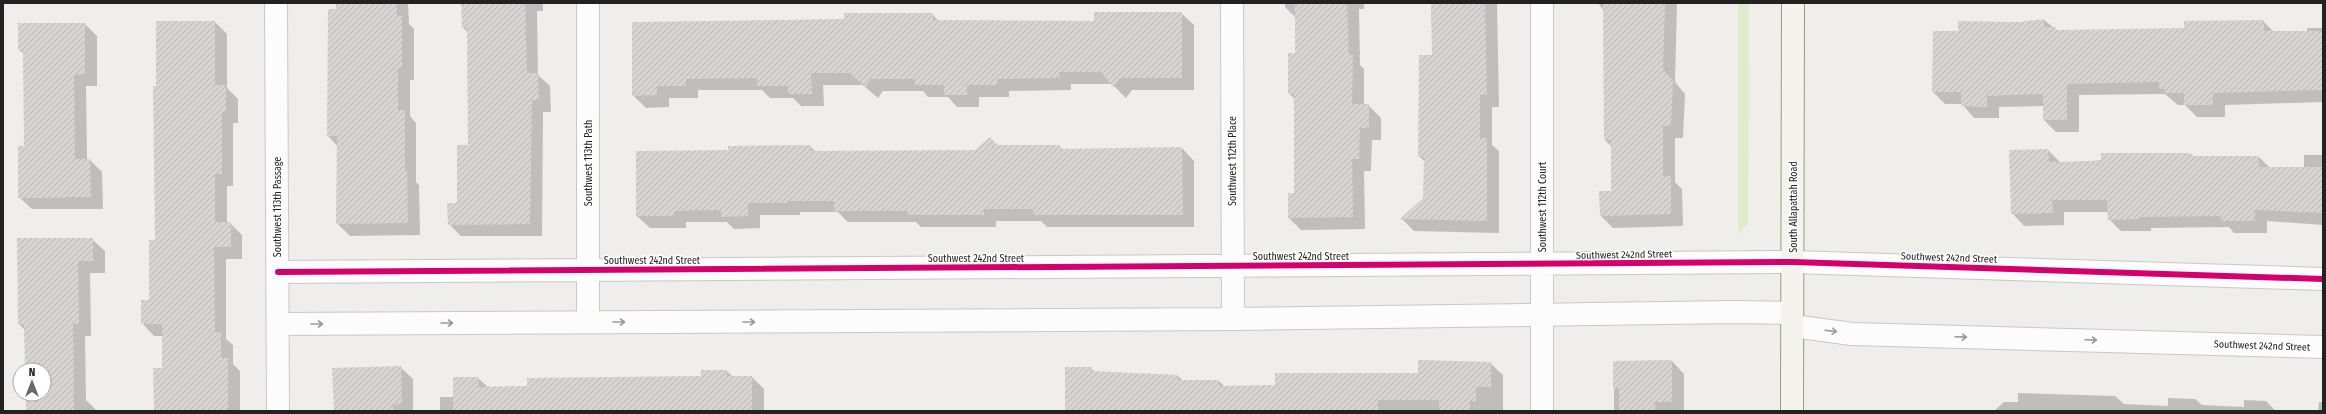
<svg xmlns="http://www.w3.org/2000/svg" width="2326" height="414" viewBox="0 0 2326 414" font-family="'Fira Sans Condensed',sans-serif">
  <defs>
    <pattern id="building-hatch" width="6" height="6" patternUnits="userSpaceOnUse"><rect width="6" height="6" fill="#d7d4d2"/><path d="M-1 1l2-2M0 6l6-6M5 7l2-2" fill="none" stroke="#b8b6b4"/></pattern>
  </defs>
  <rect width="100%" height="100%" fill="#f0eeeb"/>
  <path fill="#ddeccb" d="M1738,3H1749L1748,224L1738,234Z"/>
  <path fill="#0003" d="M337,3H408L409,24L414,29V80H410V116L416,123V182L419,185L420,235L350,236L338,224V147L328,136Z
    M462,3H543V11H537L538,75L550,86L551,112H543L542,236H461L449,224L458,204L469,146L468,33L463,27Z
    M1285,3H1364V9H1359L1360,65L1364,69V105H1368L1381,118V140H1372L1371,171H1364L1365,229L1301,230L1289,218L1295,194V100L1289,93L1296,54V18L1285,7Z
    M1431,3H1497L1499,107H1492V145L1499,151V233L1414,231L1402,219L1424,198L1425,162L1419,156L1433,56Z
    M1598,3H1677L1675,82L1685,94L1683,138H1675V182L1682,189L1683,226L1613,228L1601,216L1612,192V147L1605,140L1604,11Z
    M1181,13L1194,25V90H1132L1126,98L1112,84H1071V90L1009,91V97H979V107H957L948,97H928L923,91H883L878,98L863,85H823L824,106H801L793,98H770L762,90H698V98H669V107L646,108L633,95V23L845,20L932,14L939,21L1095,22Z
    M2044,20L2058,31L2185,29L2263,21L2274,32H2307V28H2323V102L2225,105V117H2197L2185,105H2178L2165,94L2079,95V132H2056L2044,120V106L1999,107V118H1974L1962,104H1945L1933,92L1959,32Z
    M215,22L227,34V88L238,99V123H233V186H227V223H230L242,235V259H226V339L233,345V364L240,371V411H156L163,369V336H154L142,323L150,301L156,241L157,87Z
    M85,24L97,36V86H86L87,160H90L102,172L103,209H32L19,197L25,147L24,54L19,50Z
    M810,146L816,152L975,151L998,146H1059L1063,150L1182,148L1194,161V227H1047L1041,221H996V227H921L916,222H848L838,212H800V215H760V228L734,229L727,222H686V228H650L637,216V152L729,151Z
    M2048,150L2061,163L2191,154L2194,157H2259L2270,168H2304V155H2323V225L2267,221V233H2234L2229,227L2151,228V231H2121L2109,219L2108,212H2064V225L2024,226L2012,213Z
    M92,239L105,251V273H90L91,336H85L86,400L97,411H26V394H44V370H26L25,330L19,324Z
    M1672,361L1684,374V411H1614V362Z
    M1490,363L1503,375V411H1066L1091,368L1095,373L1178,376L1183,381H1219L1225,387L1276,386L1419,374Z
    M400,367L413,379V411H334Z
    M727,371L733,377H752L764,389V411H440V397H454L478,378L489,388L528,387L702,377Z
    M2018,393L2115,396L2124,404L2168,406V398L2195,399L2202,405L2244,407V400L2266,401L2276,411H1994L2004,402H2018Z
    M2319,402H2323V411H2318Z"/>
  <path fill="url(#building-hatch)" d="M336,3H397V16H402V68H398V110H405V171H407L408,223L336,224L337,136H327L328,9H336Z
    M461,3H525L527,73H538L539,100H532L530,224L448,225L447,203H457V145H468L467,28H462Z
    M1295,3H1347L1349,55H1353L1352,104H1369V128H1360L1359,159H1352L1353,217L1288,218V193H1294V94H1288V53H1295Z
    M1431,3H1485L1487,95H1480V138H1487V221L1400,219L1423,198L1424,157H1418L1419,55H1432Z
    M1603,3H1665L1663,69L1673,81L1671,126H1663V176H1671V214L1600,216L1599,191H1611V140H1604Z
    M1094,12H1182V78H1120L1113,87L1101,72H1059L1060,78L997,79V85H967V95H944V85H915V79H871L865,87L850,73H811L812,94H788V86H757V78L686,79V86H657V95L632,96V22L844,19V13H933V20L1094,21Z
    M2044,19V27H2055L2056,30L2184,28V21L2264,20V31H2323V90L2213,93V105H2184V93H2165V89H2159V82L2067,84V120H2043V94L1987,96V107L1961,106V92H1932L1933,31H1958V21L2018,22Z
    M156,21H215V85H226V112H222V174H215V222H231V247H214L215,332H221V358H228V411H154L153,368H162V324H141V300H149V240H155L153,86H156Z
    M18,23H85V74L74,75L75,159H90L91,197L18,198V146H24L23,50H18Z
    M990,137L998,145H1060V149L1182,147L1183,215H1033V209H984V215H907V211H834V201H788V203H748V216L721,217V210L674,211V216H636V151L728,150V146L811,145V151L975,150Z
    M2048,149L2049,162L2101,161V153H2191V156H2259V167H2323V213L2255,210V221H2221V216L2139,217V219L2108,220L2107,200H2052L2053,213L2011,214L2009,150Z
    M17,238H93V261H78L79,324H73L74,411H26V394H44V370H25L24,324H18Z
    M1418,360L1491,362V387H1476V401H1470V411H1439V400H1378V411H1065V367H1091V371L1178,375V380H1219V386L1275,385V373H1418Z
    M1672,360V402H1655V411H1619V388H1613V361Z
    M401,366L402,404L393,405V411H334L332,368Z
    M701,370H727V376H752V411H453V377H479L478,387L527,386V378L701,376Z"/>
  <g fill="none" stroke-linecap="round" stroke-linejoin="round">
    <g stroke="#c9c8c7" stroke-width="24">
      <path id="minor" d="M276,3L278,411
        M1232,3L1233,319
        M278,272L1793,262L2323,279
        M588,322V3
        M278,324L1233,319L1734,312L1792,313
        M1793,326L1852,334L2323,347
        M1542,411V3"/>
    </g>
    <g stroke="#999a82" stroke-width="24">
      <path id="secondary" d="M1792,411L1793,3"/>
    </g>
    <use href="#minor" stroke="#fdfcfc" stroke-width="22"/>
    <use href="#secondary" stroke="#f4f4ed" stroke-width="22"/>
    <g stroke="#fff" stroke-width="8">
      <path id="cycleway" d="M278,272L1793,262L2323,279"/>
    </g>
    <use href="#cycleway" stroke="#d6006c" stroke-width="6"/>
  </g>
  <defs><path id="oneway-shaft" d="M-6 0H5M1.5-3L5.5 0L1.5 3" fill="none" stroke-width="1.6" stroke-linecap="round" stroke-linejoin="round"/></defs>
  <g stroke="#9a9a9a">
    <use href="#oneway-shaft" transform="translate(619 322)"/>
    <use href="#oneway-shaft" transform="translate(749 322)"/>
    <use href="#oneway-shaft" transform="translate(447 323)"/>
    <use href="#oneway-shaft" transform="translate(317 324)"/>
    <use href="#oneway-shaft" transform="translate(1831 331) rotate(7)"/>
    <use href="#oneway-shaft" transform="translate(1961 337) rotate(2)"/>
    <use href="#oneway-shaft" transform="translate(2091 340) rotate(2)"/>
  </g>
  <g text-anchor="middle" stroke-width="3" stroke-linejoin="round" paint-order="stroke">
    <g font-size="10" fill="#222" stroke="#fff">
      <text transform="translate(1232 161) rotate(-90)" y="4">Southwest 112th Place</text>
      <text transform="translate(588 163) rotate(-90)" y="4">Southwest 113th Path</text>
      <text transform="translate(277 207) rotate(-90)" y="4">Southwest 113th Passage</text>
      <text transform="translate(1542 207) rotate(-90)" y="4">Southwest 112th Court</text>
      <text transform="translate(1793 207) rotate(-90)" y="4">South Allapattah Road</text>
      <text transform="translate(1624 254) rotate(-1)" y="4">Southwest 242nd Street</text>
      <text x="1301" y="260">Southwest 242nd Street</text>
      <text transform="translate(1949 257) rotate(2)" y="4">Southwest 242nd Street</text>
      <text x="976" y="262">Southwest 242nd Street</text>
      <text x="652" y="264">Southwest 242nd Street</text>
      <text transform="translate(2262 345) rotate(2)" y="4">Southwest 242nd Street</text>
    </g>
  </g>
  <rect width="2326" height="414" fill="none" stroke="#222222" stroke-width="8"/>
  <g transform="translate(32 382)"><circle r="19" fill="#ffffff" stroke="#a7a7a7"/>
  <path d="M0-3L7 15L0 10L-7 15Z" fill="#6a6968"/>
  <text y="-6" font-size="11" font-weight="bold" text-anchor="middle" fill="#222222">N</text>
  </g>
</svg>
